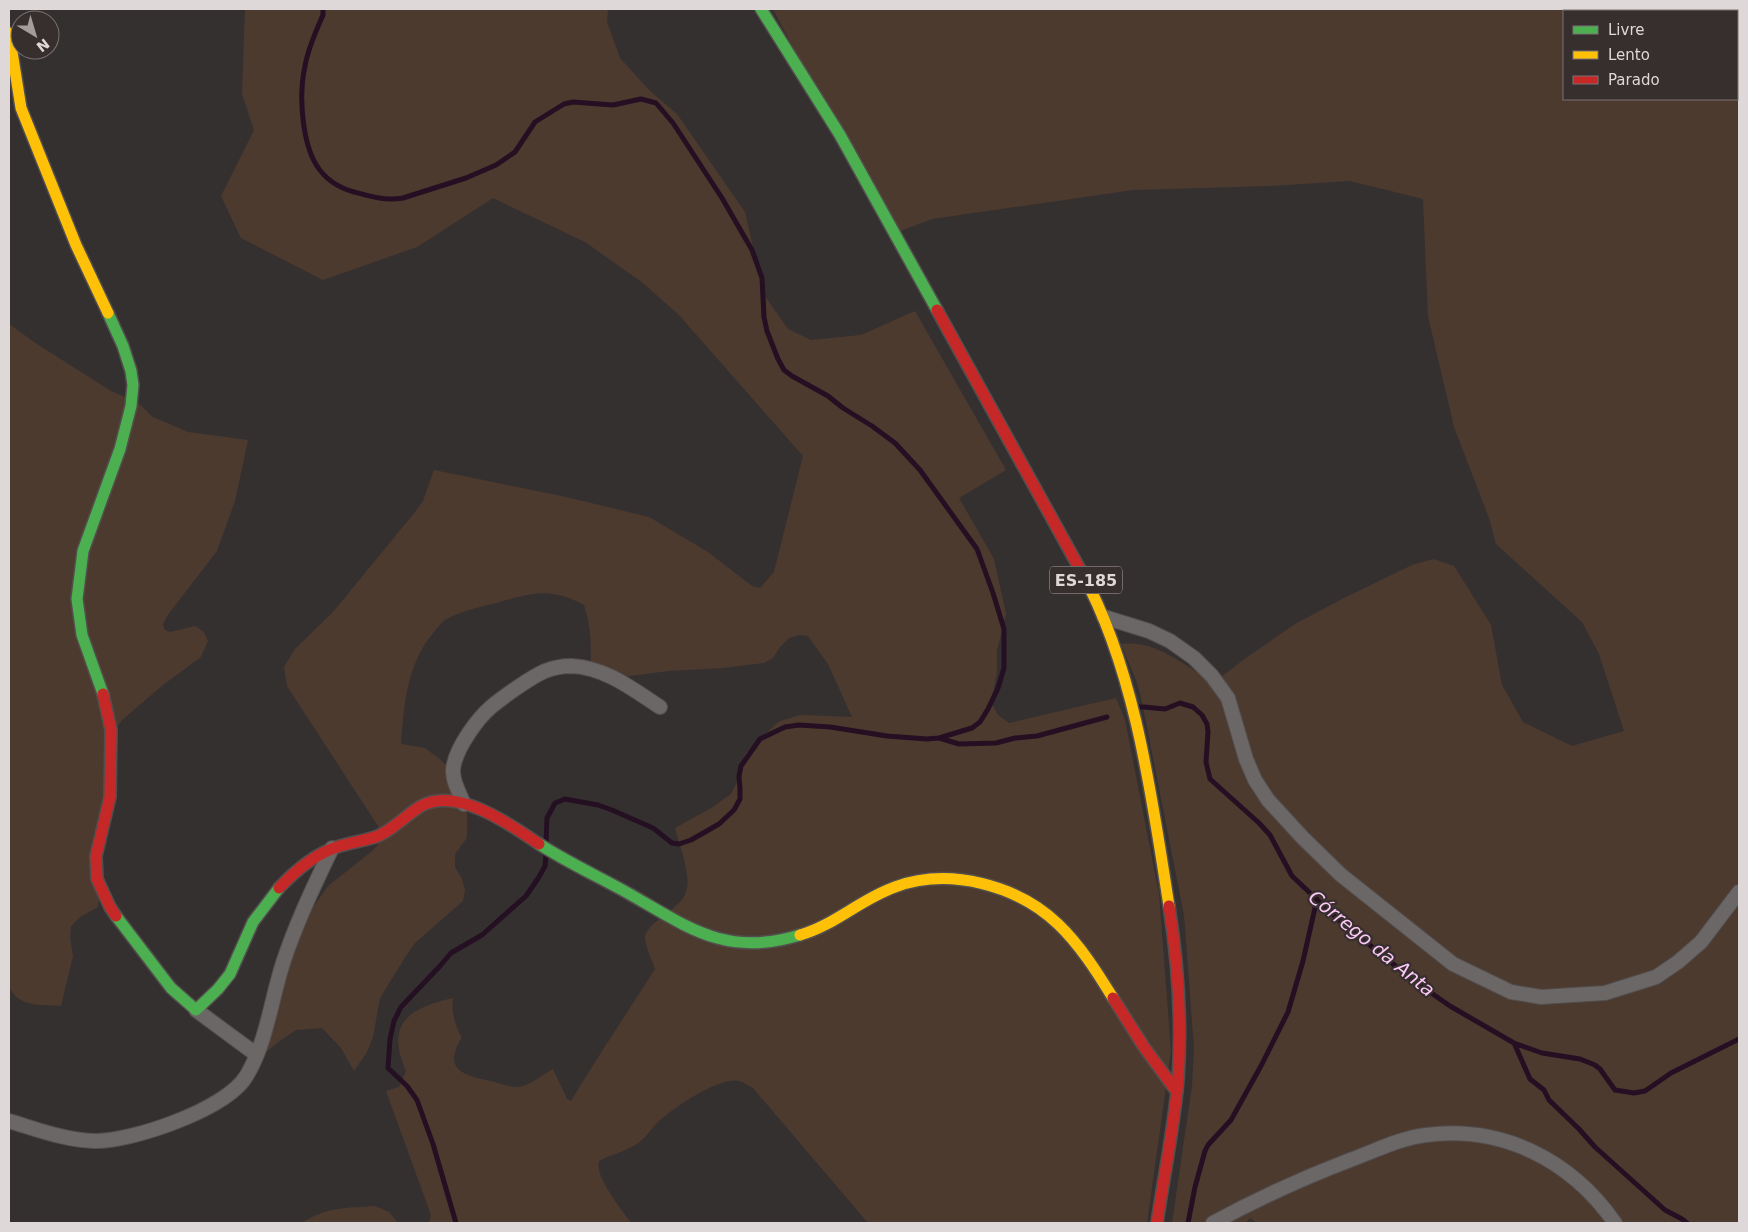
<svg xmlns="http://www.w3.org/2000/svg" width="1748" height="1232" viewBox="0 0 1748 1232" font-family="'DejaVu Sans',sans-serif">
  <rect width="100%" height="100%" fill="#353030"/>
  <path fill="#4d3a2f" fill-rule="evenodd" d="M245,9H608L607,22L620,58L649,90L677,114L745,212L764,295L788,329L811,340L861,335L915,311L1006,470L959,498L994,559L1006,614L997,650V672L991,703L998,715L1009,723L1116,698L1125,720L1159,894L1171,1051L1147,1223H868L753,1088C749,1086 744,1082 739,1081C720,1076 669,1110 656,1124C650,1131 645,1138 637,1144C626,1151 611,1155 599,1161C594,1176 622,1210 631,1223H429L431,1215L386,1091L399,1087L406,1071C385,1023 409,1008 453,998C451,1009 455,1028 462,1037C442,1070 463,1075 491,1081C499,1083 510,1088 518,1087C531,1085 542,1075 553,1069L567,1099L571,1101C598,1056 627,1013 655,969C652,960 647,950 645,940C643,923 680,911 686,892C692,876 679,844 675,828L713,807L731,794L738,780L745,754L778,722L800,715L852,717L828,664L808,636L799,635L789,638L780,647L773,658L764,663L723,668L668,671L615,678L590,670C592,647 591,627 584,605C552,588 536,592 503,601C485,606 460,611 445,620C441,623 437,628 434,632C407,663 404,704 401,744L425,748L441,760L455,775L467,802V838L455,854V867L462,879L465,890L463,901L415,943L404,959L380,998L373,1037L367,1052L354,1071L341,1048L322,1028L296,1030L280,1041L257,1059L304,920L328,886L371,852L377,846L381,836L378,826L287,686L284,667L295,649L333,612L415,512L423,501L434,470L566,497L649,517L708,552L752,586L760,588L774,572L803,456L679,315L643,283L585,242L493,198L417,247L323,280L241,238L221,196L254,130L242,94Z
    M773,9H1739V1223H1257L1250,1218L1246,1223H1172L1192,1086L1194,1048L1184,915L1141,697L1136,680L1121,644C1158,639 1186,668 1217,684L1221,677L1246,658L1295,624L1344,598L1412,565L1433,559L1454,566L1491,625L1502,685L1523,722L1572,746L1624,731L1599,654L1582,622L1496,544L1489,518L1454,427L1428,316L1423,199L1350,181L1269,186L1133,190L932,219L895,233L806,72ZM1564,11H1737V99H1564Z
    M9,324L37,344L111,391L137,402L153,417L188,432L248,440L235,501L217,551L167,616L163,625L165,630L170,632L195,626L204,632L208,641L201,657L163,685L122,720L113,733L98,907L80,917L71,926L70,938L73,956L61,1006C39,1004 20,1008 9,987Z
    M375,1206L389,1212L398,1223H302C325,1207 348,1208 375,1206Z"/>
  <g fill="none" stroke-linecap="round" stroke-linejoin="round">
    <path stroke="#250f22" stroke-width="5" d="M323,9V15C316,31 308,48 305,66C301,84 301,101 303,119C307,155 318,182 354,192C372,197 386,201 403,198L466,178L496,165L515,152L535,122L564,104L573,102L613,105L641,99L656,103L673,123L722,198L752,250L762,278L764,317L767,331L778,359L784,370L792,376L828,396L843,408L872,426L895,443L920,470L977,549L993,593L1004,629V668L998,688L988,709L980,722L972,728L939,738L927,739L887,736L830,727L799,725L785,727L760,739L741,766L739,776L740,789V799L734,810L719,824L691,840L679,844L672,843L653,828L612,810L598,805L565,799L555,803L547,818L546,844
      M1138,707H1144L1165,709L1180,703L1193,707L1202,715L1207,724L1208,732L1206,762L1210,779L1259,823L1270,835L1292,876L1344,925L1380,953L1411,979L1450,1006L1514,1043L1542,1053L1580,1059L1595,1065L1600,1069L1615,1090L1634,1093L1645,1091L1671,1073L1739,1039
      M939,738L959,744L996,743L1015,738L1037,736L1107,717
      M1514,1043L1530,1079L1544,1090L1549,1100L1579,1129L1595,1147L1665,1210L1682,1219L1687,1223
      M456,1223L433,1144L417,1100L407,1086L388,1068L390,1039L394,1021L401,1007L440,966L451,953L482,935L526,896L539,877L545,866L546,853
      M1188,1223L1195,1187L1205,1151L1208,1145L1231,1120L1262,1064L1288,1012L1303,961L1317,899"/>
    <g stroke="#534e4e" stroke-width="16">
      <path id="street" d="M1104,617L1149,631L1170,641L1194,658L1212,676L1228,698L1246,759L1255,780L1268,800L1303,838L1341,875L1453,964L1511,992L1541,997L1605,993L1656,977L1678,962L1701,942L1739,892
        M464,804C459,792 450,777 454,764C458,746 477,719 491,707C503,697 531,677 545,671C553,668 563,666 571,666C605,667 634,690 660,707
        M196,1010L257,1055
        M9,1121C36,1129 64,1140 94,1141C131,1142 228,1109 247,1075C267,1041 271,1000 283,963C296,923 314,886 332,848
        M1213,1223C1257,1199 1303,1178 1350,1160C1375,1151 1400,1138 1426,1135C1502,1125 1571,1160 1615,1223"/>
    </g>
    <g stroke="#534e4e" stroke-width="14">
      <path id="fast" d="M761,9L840,135L937,310
        M103,694L82,635L77,599L83,551L120,449L131,406L133,385L131,371L123,346L108,313
        M539,844C567,862 597,876 626,892C688,927 725,958 800,935
        M116,916L171,988L196,1010L218,989L230,974L253,922L279,888"/>
    </g>
    <g stroke="#534e4e" stroke-width="14">
      <path id="slow" d="M9,33L21,108L76,245L108,313
        M1082,573C1135,669 1152,798 1169,906
        M800,935C835,925 861,899 895,887C949,867 1017,885 1058,924C1080,945 1097,972 1113,998"/>
    </g>
    <g stroke="#534e4e" stroke-width="14">
      <path id="jam" d="M937,310L1082,573
        M103,694L111,730L110,797L96,856L97,879L110,907L116,916
        M279,888C295,871 315,854 337,847C351,842 365,841 378,836C394,829 406,815 421,806C457,786 511,825 539,844
        M1113,998L1144,1047L1177,1092
        M1157,1223C1164,1175 1174,1128 1178,1080C1182,1022 1178,963 1169,906"/>
    </g>
    <use href="#street" stroke="#6b6767" stroke-width="14"/>
    <use href="#fast" stroke="#4caf50" stroke-width="11"/>
    <use href="#slow" stroke="#ffc107" stroke-width="11"/>
    <use href="#jam" stroke="#c62828" stroke-width="11"/>
  </g>
  <g text-anchor="middle" stroke-width="4.5" stroke-linejoin="round" paint-order="stroke">
    <rect fill="#372e2e" stroke="#aca5a5" stroke-width="1" x="1050" y="566.5" width="72" height="27" rx="4"/>
    <g font-size="16" font-weight="bold" fill="#ded8d8">
      <text x="1086" y="586">ES-185</text>
    </g>
    <g font-size="19" font-style="italic" fill="#fdc9f7" stroke="#372e2e">
      <text transform="translate(1372 943) rotate(39)" y="7">Córrego da Anta</text>
    </g>
  </g>
  <rect width="1748" height="1232" fill="none" stroke="#ded8d8" stroke-width="20"/>
  <rect x="1563" y="10" width="175" height="90" fill="#372e2e" stroke="#7a7272"/>
  <rect x="1573" y="26" width="25" height="8" fill="#4caf50" stroke="#7a7272"/>
  <text x="1608" y="35" font-size="15" fill="#ded8d8">Livre</text>
  <rect x="1573" y="51" width="25" height="8" fill="#ffc107" stroke="#7a7272"/>
  <text x="1608" y="60" font-size="15" fill="#ded8d8">Lento</text>
  <rect x="1573" y="76" width="25" height="8" fill="#c62828" stroke="#7a7272"/>
  <text x="1608" y="85" font-size="15" fill="#ded8d8">Parado</text>
  <g transform="translate(35 35) rotate(142)"><circle r="24" fill="#372e2e" stroke="#7a7272"/>
  <path d="M0-4L9 19L0 12L-9 19Z" fill="#a39d9d"/>
  <text y="-8" font-size="14" font-weight="bold" text-anchor="middle" fill="#ded8d8">N</text>
  </g>
</svg>
